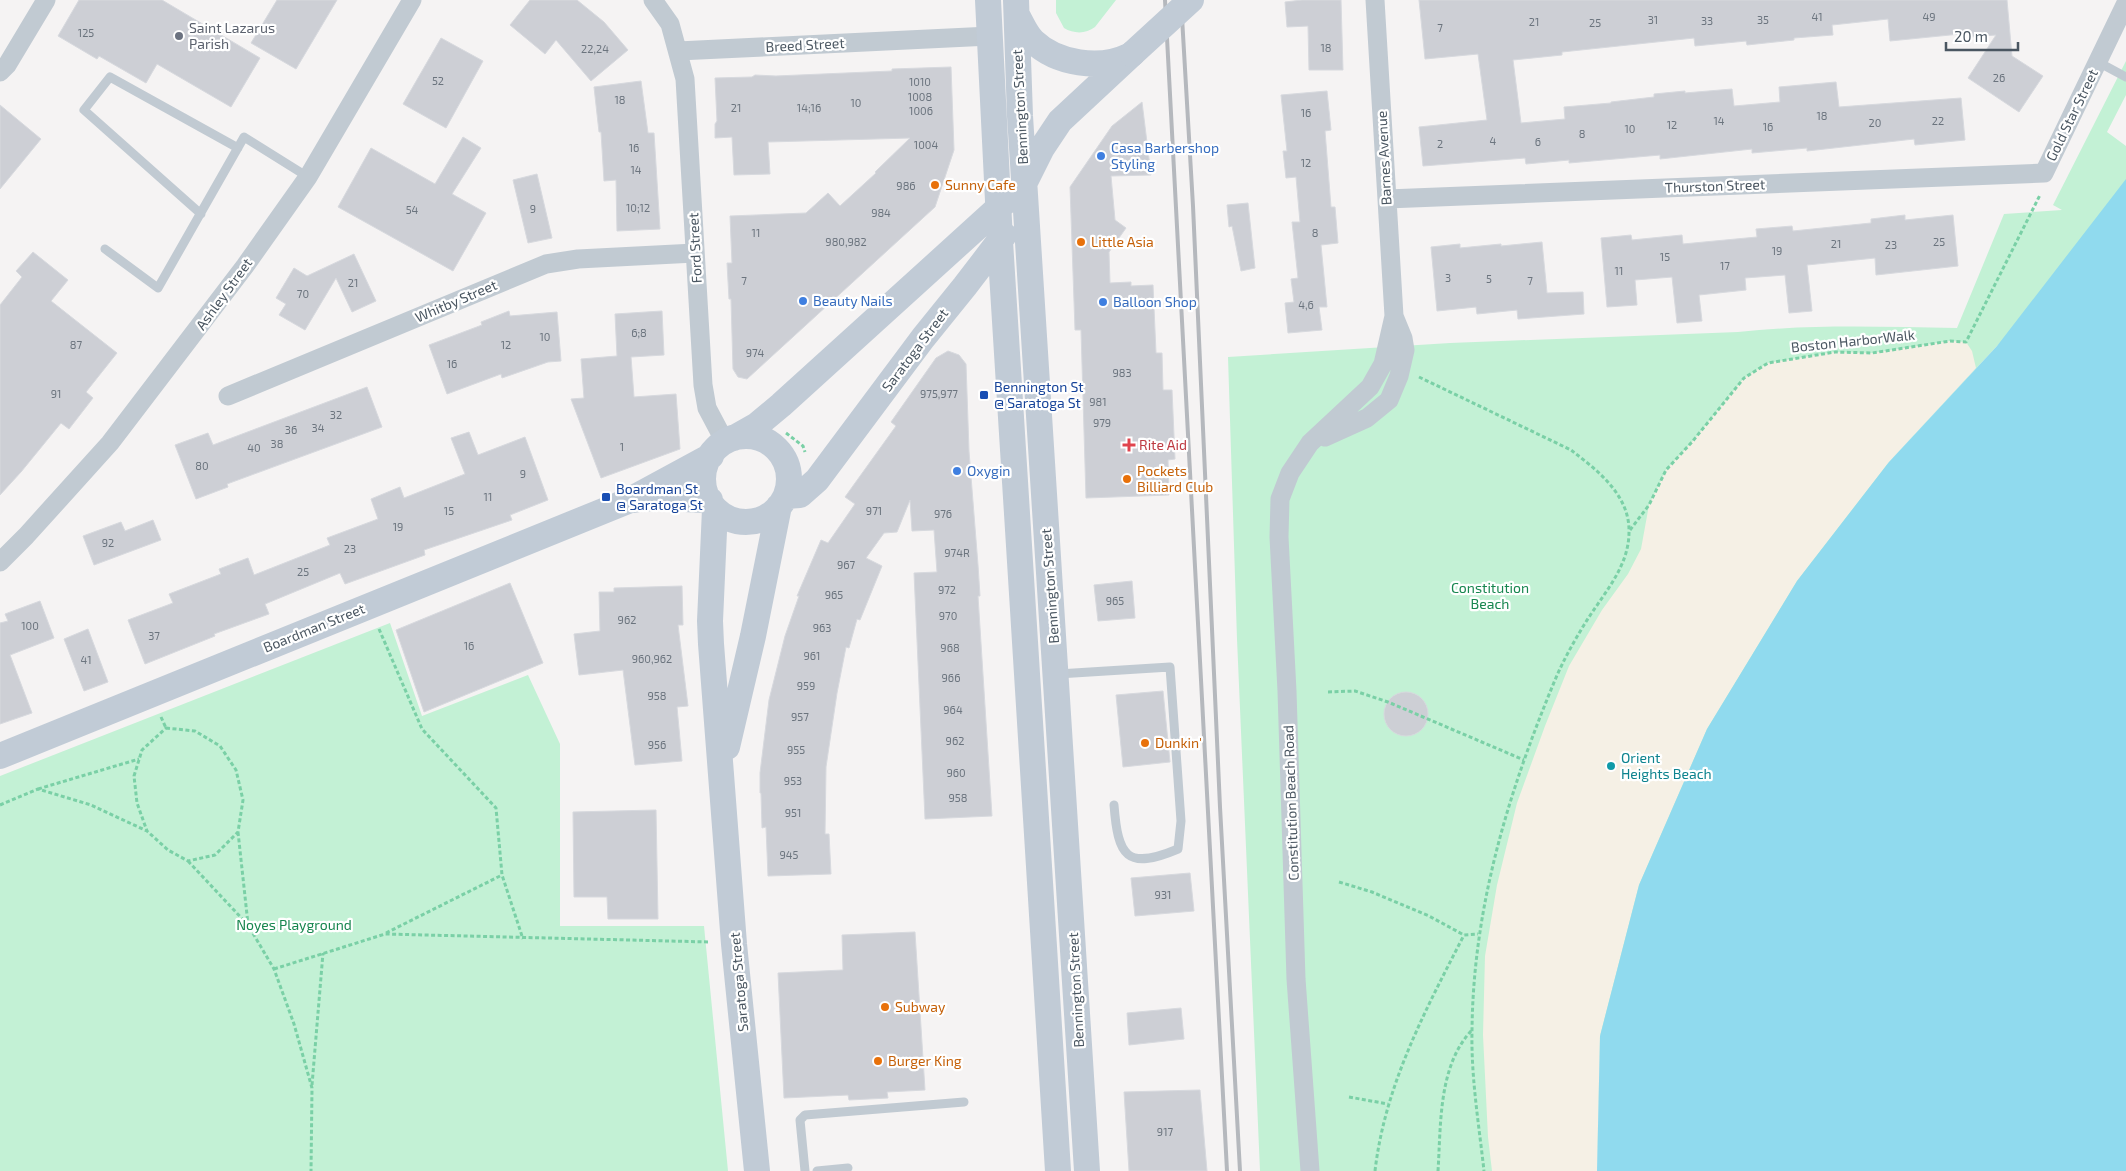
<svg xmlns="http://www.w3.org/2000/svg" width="2126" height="1171" viewBox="0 0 2126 1171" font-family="'Exo 2',sans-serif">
  <rect width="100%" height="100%" fill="#f5f3f3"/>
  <path fill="#c3f1d5" d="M1056,0H1116L1095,27C1086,34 1074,34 1064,28L1056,13Z
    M2126,61V95L2107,132L2126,146V243L1997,346L1889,462L1600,1036L1597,1171H1260L1237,639L1228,357L1450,343L1738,332C1811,324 1883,327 1957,328L2004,214L2062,210L2053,205Z
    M390,623L422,716L528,675L560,744V926H704L728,1171H0V776Z"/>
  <path fill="#f5f0e5" d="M1950,341L1966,342L1972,351L1976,368L1889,462L1797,581L1707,729L1639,885L1600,1036L1597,1171H1492L1488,1137L1483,1035L1485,956L1497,885L1517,803L1545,726L1569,666L1602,610L1628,574L1641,549L1649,505L1666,470L1692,442L1744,378L1768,363L1835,352L1872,353Z"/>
  <path fill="#90daee" d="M2126,179V1171H1597L1600,1036L1639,885L1707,729L1797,581L1889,462L1997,346Z"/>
  <path fill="#cdcfd5" stroke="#d7d9de" d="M79,0H162L260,58L231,107L157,64L146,83L99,56L97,59L58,36Z
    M277,0H337L296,69L251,43Z
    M530,0H577L604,22L628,50L591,81L556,40L545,54L510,25Z
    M1302,0H1341L1343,70H1309L1308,26L1287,27L1285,2Z
    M1419,0H2007L2012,56L2043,76L2019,112L1968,78L1996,35L1971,37L1970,33L1890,41L1888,19L1832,25L1833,35L1794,38V40L1747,45L1746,41L1695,46L1694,38L1562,52V55L1513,60L1521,123L1565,119L1564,107L1611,103V102L1654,97V94L1685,91V93L1732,89L1734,106L1780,102L1779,87L1836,82L1839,107L1961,98L1965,140L1915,145L1914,139L1807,151V148L1752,153V149L1660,159V155L1569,163V160L1526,164L1525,158L1423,166L1419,127L1487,120L1478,54L1425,59Z
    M441,38L483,61L446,128L403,104Z
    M951,67L954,150L935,207L747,379L738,377L733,369L731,299H729L727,263H732L730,216L806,213L828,193L840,206L876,173L875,172L910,138L768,142L770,174L734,175L732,137L715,138V124L717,121L715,78L752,77L755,75L776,76L892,71V69Z
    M641,81L648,133H654L660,229L617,231L616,180L604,181L601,132H599L594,87Z
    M1327,91L1331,130L1325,131L1331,207H1335L1338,243L1321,245L1327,307H1319L1322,330L1288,333L1285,303L1294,302L1291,279L1298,278L1292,222H1300L1296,177L1286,178L1283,151H1287L1281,95Z
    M1142,102L1151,175L1111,176L1115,220L1126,228L1109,252L1110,283L1131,282V286L1153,285L1156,353H1162L1163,390H1172L1175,459L1168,460L1169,495L1086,498L1081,330H1075L1070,187L1112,126Z
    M0,105L41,139L0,189Z
    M463,137L481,148L452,194L486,213L453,271L338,207L371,148L435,184Z
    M537,174L552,238L528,243L513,180Z
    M1248,203L1255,268L1241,271L1232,226L1229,227L1227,205Z
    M1905,215V220L1953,215L1958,266L1876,275L1875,258L1807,265L1812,311L1789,313L1785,275L1745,278L1746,290L1699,295L1702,321L1677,323L1672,277L1635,280L1637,305L1607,307L1601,238L1631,235L1632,240L1682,235L1683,244L1757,237L1756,229L1792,226L1793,231L1871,223V219Z
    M1542,242L1547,293L1583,292L1584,314L1518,319L1517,310L1477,314L1476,307L1437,311L1431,247L1460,244V248L1501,244V246Z
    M33,252L68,280L51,301L117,353L86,392L93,398L69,429L61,423L21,472L0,495V305L22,277L16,271Z
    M354,254L376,301L352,312L336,278L305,330L279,315L286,304L276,298L294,268L307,276Z
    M509,311L510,316L557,312L561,361L548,362L502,378L501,374L447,394L429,345L482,325L481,322Z
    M662,311L664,355L631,357L634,397L676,394L680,449L601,478L571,399L584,398L581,359L617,356L615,314Z
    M948,351L959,355L966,364L969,451L978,565L980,596H978L992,816L925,819L914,573L937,572L934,530L912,531L910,500L897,532L884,533L866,558L882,566L860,620L857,619L849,648L846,647L837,693L826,767L825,834H829L831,874L768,876L766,827L762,828L761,793H760V773L769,700L785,636L799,596H797L821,540L828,543L855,504L845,497L896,426L891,422L936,358Z
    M367,387L382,427L227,484L228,487L196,499L175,445L208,433L213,445Z
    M469,432L478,455L525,437L548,500L510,515L512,520L424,550L425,555L345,584L340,573L265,604L269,614L214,634L215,636L145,664L128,620L173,603L169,594L221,574L219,569L248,558L254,575L330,545L327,538L378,519L371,499L400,487L404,498L465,474L451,438Z
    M153,520L161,540L94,565L83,536L121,522L125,531Z
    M1132,581L1135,618L1098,621L1094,585Z
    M510,583L543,663L424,712L396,630Z
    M682,586L683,625H678L688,706L677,707L682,761L635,765L623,670L579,675L574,634L600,631L599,592H614V588Z
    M40,601L54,638L10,655L32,713L0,724V623L8,621L5,614Z
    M88,629L108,682L84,691L64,639Z
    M1163,691L1170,762L1123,767L1116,695Z
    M1384 714a22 22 0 1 1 44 0a22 22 0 1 1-44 0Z
    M656,810L658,919H608L607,897H574L573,812Z
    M1190,873L1194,911L1135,916L1131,878Z
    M915,932L925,1090L887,1092L888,1098L849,1100L848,1095L784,1098L778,973L843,970L842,935Z
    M1181,1008L1184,1039L1129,1045L1127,1013Z
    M1200,1090L1207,1171H1129L1124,1092Z"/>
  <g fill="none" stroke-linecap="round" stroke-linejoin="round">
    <path stroke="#7ad0a6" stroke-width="3" stroke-dasharray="4 2.5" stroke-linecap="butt" d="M1419,377L1571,450C1597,470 1630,495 1629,532C1629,568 1602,595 1584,625C1573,643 1563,661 1555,680C1508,793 1473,908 1472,1031C1471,1078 1479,1125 1484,1171
      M786,433L803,446L805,452
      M1630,530L1649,505L1666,470L1692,442L1744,378L1768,363L1835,352L1872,353L1950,341L1966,342L2040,195
      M379,629L422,729L496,808L502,875L523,939
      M1328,692L1355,691L1388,702L1524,760
      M161,717L166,728
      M166,728L195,731L220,746L236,770L243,800L238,832L215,855L188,861L168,850L147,831L137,803L134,776L142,750Z
      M38,789L139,759
      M0,805L38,789L91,805L147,831
      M238,832L248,924
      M188,861L248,925L274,969L294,1024L312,1088L311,1171
      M1339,882L1372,892L1429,916L1464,935L1478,934
      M386,933L502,875
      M274,969L385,934L710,942
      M312,1085L323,953
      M1349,1097L1388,1104
      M1375,1171C1385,1085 1425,1011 1464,935
      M1438,1171C1441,1125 1438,1067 1471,1031"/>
    <path stroke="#c1cad2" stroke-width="9" d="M2098,62L2126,77
      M201,214L84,110L110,77L238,148
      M105,249L158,288L244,137L308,177
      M1058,674L1170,667L1181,821L1178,849C1126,871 1118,856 1114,805
      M805,1171L800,1120L805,1115L964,1102
      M817,1171L848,1168"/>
    <path stroke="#c1cad2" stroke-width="19" d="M653,0L670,24L685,79L703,385L707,408L725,442
      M678,51L990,36
      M0,72L7,65L46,0
      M1387,199L2044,173L2126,3
      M228,396L546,264L578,259L695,253
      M1325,437L1367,418L1389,400L1399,376L1405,350L1403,338L1394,316
      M0,562L26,536L110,443L245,266L308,177L412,0
      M1310,1171L1296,979L1287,691L1279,537L1280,499L1290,473L1310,443L1370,387L1383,364L1394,316L1375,0"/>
    <path stroke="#c1cbd6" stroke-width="26" d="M988,0L1000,241L1058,1171
      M1016,0L1020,116L1087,1171
      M1017,15C1022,24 1026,34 1033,41C1057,64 1100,70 1129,56
      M1025,182L1042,148L1060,121L1132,54
      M703 479a43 43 0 1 1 86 0a43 43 0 1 1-86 0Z
      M734,438L757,425L781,405L1006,201
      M786,496L800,495L817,480L923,338L965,286L1004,235
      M633,500C658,495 685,500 710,500
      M715,509L710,621L711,644L734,944L757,1171
      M727,747L753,636L779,506
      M0,756L628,501L711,456"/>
    <path stroke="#b5b8bd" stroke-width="4" d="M1165,0L1227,1171
      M1181,0L1193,206L1220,807L1240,1171"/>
    <path stroke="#c1cbd6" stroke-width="26" d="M1132,54L1191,0"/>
  </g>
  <circle fill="#6b7280" stroke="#fff" stroke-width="2" cx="179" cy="36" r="5"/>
  <g fill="#3f7fe0" stroke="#fff" stroke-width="2">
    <circle cx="1101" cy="156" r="5"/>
    <circle cx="803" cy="301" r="5"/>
    <circle cx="1103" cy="302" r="5"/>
    <circle cx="957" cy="471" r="5"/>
  </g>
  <g fill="#e8710a" stroke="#fff" stroke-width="2">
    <circle cx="935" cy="185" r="5"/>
    <circle cx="1081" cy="242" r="5"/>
    <circle cx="1127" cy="479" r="5"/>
    <circle cx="1145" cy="743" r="5"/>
    <circle cx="885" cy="1007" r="5"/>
    <circle cx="878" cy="1061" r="5"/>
  </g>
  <g fill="#1a4fb4" stroke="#fff" stroke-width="2">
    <rect x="979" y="390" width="10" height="10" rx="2.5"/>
    <rect x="601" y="492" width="10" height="10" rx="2.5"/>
  </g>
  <path fill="#e0444e" stroke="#fff" stroke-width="2" d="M1126.5 437.5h5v5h5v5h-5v5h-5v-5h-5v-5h5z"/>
  <circle fill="#0f9aa8" stroke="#fff" stroke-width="2" cx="1611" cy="766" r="5"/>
  <g text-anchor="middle" stroke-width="4.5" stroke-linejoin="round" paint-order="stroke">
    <g font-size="11" fill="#6b747e">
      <text x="1817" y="21">41</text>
      <text x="1929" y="21">49</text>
      <text x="1653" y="24">31</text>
      <text x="1763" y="24">35</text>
      <text x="1707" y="25">33</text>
      <text x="1534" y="26">21</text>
      <text x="1595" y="27">25</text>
      <text x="1440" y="32">7</text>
      <text x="86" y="37">125</text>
      <text x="1326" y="52">18</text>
      <text x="595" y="53">22,24</text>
      <text x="1999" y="82">26</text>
      <text x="438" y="85">52</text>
      <text x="920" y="86">1010</text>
      <text x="920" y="101">1008</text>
      <text x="620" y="104">18</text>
      <text x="856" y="107">10</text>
      <text x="736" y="112">21</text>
      <text x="809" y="112">14;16</text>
      <text x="921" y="115">1006</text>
      <text x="1306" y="117">16</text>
      <text x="1822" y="120">18</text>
      <text x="1719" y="125">14</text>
      <text x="1938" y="125">22</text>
      <text x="1875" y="127">20</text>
      <text x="1672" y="129">12</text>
      <text x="1768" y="131">16</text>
      <text x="1630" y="133">10</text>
      <text x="1582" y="138">8</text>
      <text x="1493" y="145">4</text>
      <text x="1538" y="146">6</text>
      <text x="1440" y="148">2</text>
      <text x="926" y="149">1004</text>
      <text x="634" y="152">16</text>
      <text x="1306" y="167">12</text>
      <text x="636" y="174">14</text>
      <text x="906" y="190">986</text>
      <text x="638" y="212">10;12</text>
      <text x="533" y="213">9</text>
      <text x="412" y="214">54</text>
      <text x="881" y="217">984</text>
      <text x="756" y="237">11</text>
      <text x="1315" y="237">8</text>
      <text x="846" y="246">980,982</text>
      <text x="1939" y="246">25</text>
      <text x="1836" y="248">21</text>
      <text x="1891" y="249">23</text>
      <text x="1777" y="255">19</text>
      <text x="1665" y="261">15</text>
      <text x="1725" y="270">17</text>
      <text x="1619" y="275">11</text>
      <text x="1448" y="282">3</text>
      <text x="1489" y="283">5</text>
      <text x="744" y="285">7</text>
      <text x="1530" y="285">7</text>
      <text x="353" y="287">21</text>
      <text x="303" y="298">70</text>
      <text x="1306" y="309">4,6</text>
      <text x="639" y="337">6;8</text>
      <text x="545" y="341">10</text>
      <text x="76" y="349">87</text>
      <text x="506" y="349">12</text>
      <text x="755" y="357">974</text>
      <text x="452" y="368">16</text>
      <text x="1122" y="377">983</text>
      <text x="56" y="398">91</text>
      <text x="939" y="398">975,977</text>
      <text x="1098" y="406">981</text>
      <text x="336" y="419">32</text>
      <text x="1102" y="427">979</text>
      <text x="318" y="432">34</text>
      <text x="291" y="434">36</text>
      <text x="277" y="448">38</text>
      <text x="622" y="451">1</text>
      <text x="254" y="452">40</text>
      <text x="202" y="470">80</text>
      <text x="523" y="478">9</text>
      <text x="488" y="501">11</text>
      <text x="449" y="515">15</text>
      <text x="874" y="515">971</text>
      <text x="943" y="518">976</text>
      <text x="398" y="531">19</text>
      <text x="108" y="547">92</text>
      <text x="350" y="553">23</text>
      <text x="957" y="557">974R</text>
      <text x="846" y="569">967</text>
      <text x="303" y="576">25</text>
      <text x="947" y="594">972</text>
      <text x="834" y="599">965</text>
      <text x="1115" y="605">965</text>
      <text x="948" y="620">970</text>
      <text x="627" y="624">962</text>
      <text x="30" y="630">100</text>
      <text x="822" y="632">963</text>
      <text x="154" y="640">37</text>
      <text x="469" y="650">16</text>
      <text x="950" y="652">968</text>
      <text x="812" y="660">961</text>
      <text x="652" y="663">960,962</text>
      <text x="86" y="664">41</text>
      <text x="951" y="682">966</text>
      <text x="806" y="690">959</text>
      <text x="657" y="700">958</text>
      <text x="953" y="714">964</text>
      <text x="800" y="721">957</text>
      <text x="955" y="745">962</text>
      <text x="657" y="749">956</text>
      <text x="796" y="754">955</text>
      <text x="956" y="777">960</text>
      <text x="793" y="785">953</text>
      <text x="958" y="802">958</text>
      <text x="793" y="817">951</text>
      <text x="789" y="859">945</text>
      <text x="1163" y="899">931</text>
      <text x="1165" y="1136">917</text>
    </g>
    <g font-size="14" fill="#5b616d" stroke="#fff" text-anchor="start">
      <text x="189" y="33">Saint Lazarus<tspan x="189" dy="16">Parish</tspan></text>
    </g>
    <g font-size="14" fill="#4a5661" stroke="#fff">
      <text transform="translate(805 45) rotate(-3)" y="5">Breed Street</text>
      <text transform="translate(1020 107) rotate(-93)" y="5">Bennington Street</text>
      <text transform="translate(2072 115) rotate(-64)" y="5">Gold Star Street</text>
      <text transform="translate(1384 158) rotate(-93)" y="5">Barnes Avenue</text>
      <text transform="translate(1715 186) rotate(-2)" y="5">Thurston Street</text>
      <text transform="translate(695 248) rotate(-93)" y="5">Ford Street</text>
      <text transform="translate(224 294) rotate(-54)" y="5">Ashley Street</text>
      <text transform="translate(456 301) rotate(-23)" y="5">Whitby Street</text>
      <text transform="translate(1853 341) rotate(-6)" y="5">Boston HarborWalk</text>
      <text transform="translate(915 350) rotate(-53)" y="5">Saratoga Street</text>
      <text transform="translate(1050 586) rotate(-94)" y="5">Bennington Street</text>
      <text transform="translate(314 628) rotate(-22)" y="5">Boardman Street</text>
      <text transform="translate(1291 803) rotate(-92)" y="5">Constitution Beach Road</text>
      <text transform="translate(739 982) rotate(-95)" y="5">Saratoga Street</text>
      <text transform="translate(1076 990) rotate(-93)" y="5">Bennington Street</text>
    </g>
    <g font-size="14" fill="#366cbe" stroke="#fff" text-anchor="start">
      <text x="1111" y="153">Casa Barbershop<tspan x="1111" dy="16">Styling</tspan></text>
      <text x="813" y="306">Beauty Nails</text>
      <text x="1113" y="307">Balloon Shop</text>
      <text x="967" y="476">Oxygin</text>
    </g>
    <g font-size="14" fill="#c56008" stroke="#fff" text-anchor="start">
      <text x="945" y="190">Sunny Cafe</text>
      <text x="1091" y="247">Little Asia</text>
      <text x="1137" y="476">Pockets<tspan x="1137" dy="16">Billiard Club</tspan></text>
      <text x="1155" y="748">Dunkin'</text>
      <text x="895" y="1012">Subway</text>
      <text x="888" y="1066">Burger King</text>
    </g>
    <g font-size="14" fill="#164399" stroke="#fff" text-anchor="start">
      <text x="994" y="392">Bennington St<tspan x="994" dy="16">@ Saratoga St</tspan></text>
      <text x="616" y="494">Boardman St<tspan x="616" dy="16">@ Saratoga St</tspan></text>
    </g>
    <g font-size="14" fill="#be3a42" stroke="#fff" text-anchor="start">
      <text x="1139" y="450">Rite Aid</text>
    </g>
    <g font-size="14" fill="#17864f" stroke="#fff">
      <text x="1490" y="593">Constitution<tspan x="1490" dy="16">Beach</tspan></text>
      <text x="294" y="930">Noyes Playground</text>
    </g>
    <g font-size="14" fill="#0d838f" stroke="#fff" text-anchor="start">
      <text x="1621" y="763">Orient<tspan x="1621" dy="16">Heights Beach</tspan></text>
    </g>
  </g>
  <path d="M1946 42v8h72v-8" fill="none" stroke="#4a5661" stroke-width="2.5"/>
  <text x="1954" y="42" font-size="15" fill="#4a5661" stroke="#ffffff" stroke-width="4" paint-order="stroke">20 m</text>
</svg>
